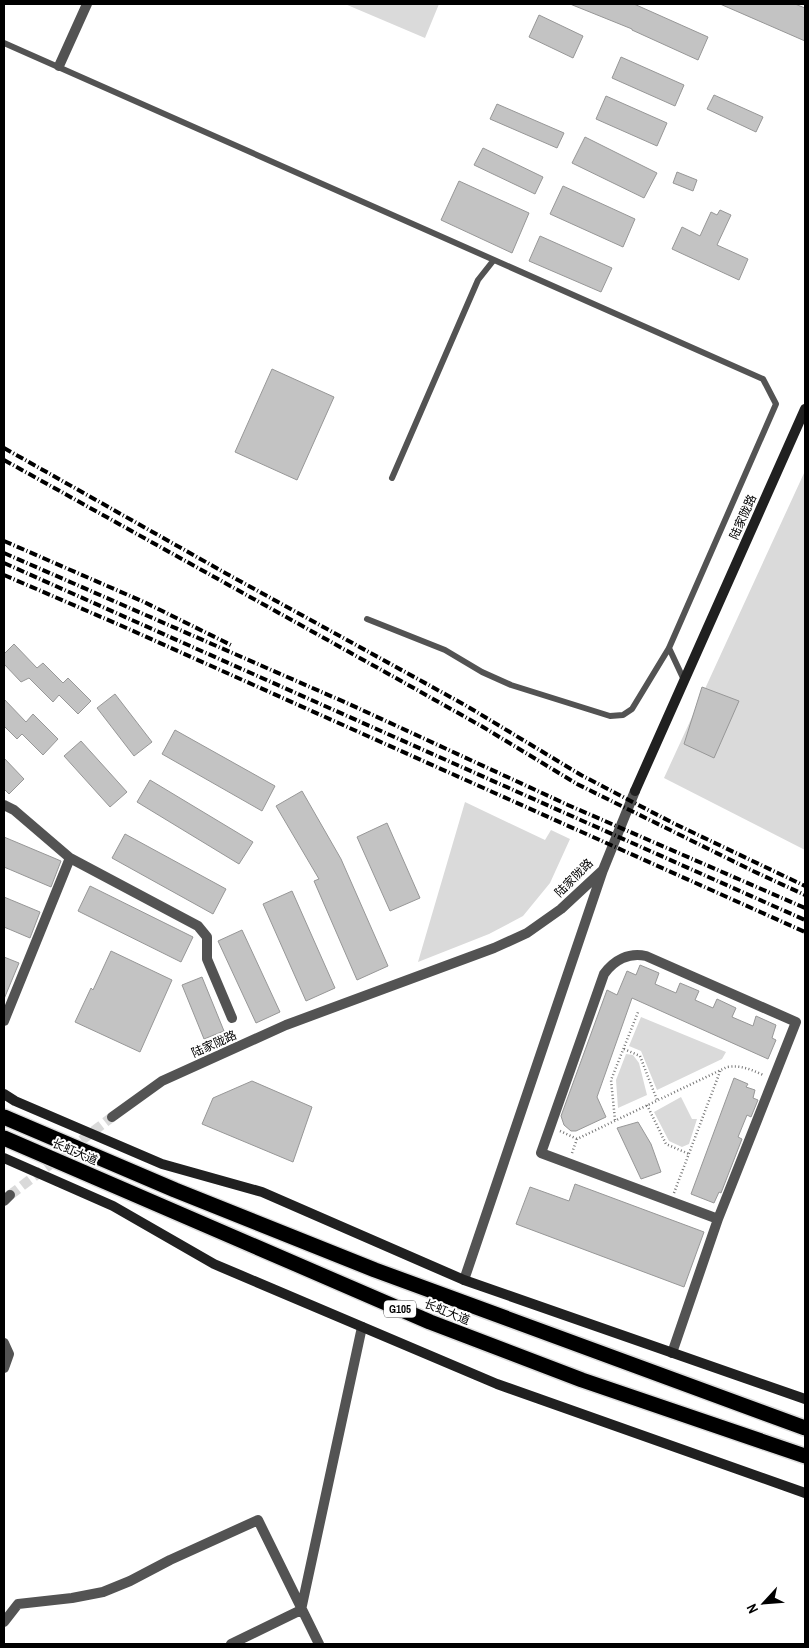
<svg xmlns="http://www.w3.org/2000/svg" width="809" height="1648" viewBox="0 0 809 1648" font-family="'Archivo Narrow','Noto Sans SC',sans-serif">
  <rect width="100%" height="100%" fill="#fff"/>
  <path fill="#dadada" d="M345,4H439L425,38Z
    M805,471V850L664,778Z
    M465,802L545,840L551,830L570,839L550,883L523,916L489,934L418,962Z
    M641,1017L726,1052L722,1059L657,1090L641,1051L629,1046Z
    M626,1054L633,1055L639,1063L647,1095L618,1108L616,1080Z
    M681,1097L692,1119H697L689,1144L682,1147L669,1141L654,1112Z"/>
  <path fill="#c3c3c3" stroke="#979797" d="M570,4H634L708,37L698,60L632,30V29Z
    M720,4H795L805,8V41Z
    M539,15L583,36L573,58L529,37Z
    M621,57L684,85L675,106L612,78Z
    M714,95L763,117L756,132L707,109Z
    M606,96L667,123L657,146L596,119Z
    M497,104L564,133L557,148L490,119Z
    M585,137L657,173L644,198L572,163Z
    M483,148L543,177L535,194L474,165Z
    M677,172L697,180L693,191L673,183Z
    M459,181L529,213L512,253L441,220Z
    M563,186L635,219L623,247L550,214Z
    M720,210L731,215L717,245L748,259L739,280L672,249L682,227L700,236L711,212L717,215Z
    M540,236L612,268L601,292L529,261Z
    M272,369L334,397L297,480L235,452Z
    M14,644L37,668L43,663L63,683L68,678L91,701L78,714L59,695L53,702L29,678L21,682L4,664V654Z
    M702,687L739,701L714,758L684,744Z
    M115,694L152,742L134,756L97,708Z
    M4,699L26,722L33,714L58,739L43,755L22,734L17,739L4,726Z
    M175,730L275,786L262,811L162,754Z
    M81,741L127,792L110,807L64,756Z
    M4,758L24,779L9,794L4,789Z
    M150,780L253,842L239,864L137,802Z
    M302,791L341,859L388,966L357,980L314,881L319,879L276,806Z
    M387,823L420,898L390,911L357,837Z
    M125,834L226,889L213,914L112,858Z
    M4,837L61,861L51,887L4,867Z
    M90,886L193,937L181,962L78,911Z
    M292,891L335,988L306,1001L263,904Z
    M4,897L40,912L30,938L4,927Z
    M242,930L280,1012L256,1023L218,941Z
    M111,951L172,980L140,1052L75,1022L91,988L93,990Z
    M4,957L19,963L4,999Z
    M640,965L659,973L655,984L676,993L680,983L699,991L695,1000L713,1008L717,999L736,1008L732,1017L753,1026L756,1016L776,1025L772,1038L776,1040L768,1059L632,998L597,1097L606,1117L576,1131H571L564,1125L561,1116L607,990L617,995L627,971L636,975Z
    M202,977L224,1031L204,1039L182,985Z
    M734,1078L748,1084L746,1087L755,1090L753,1098L758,1100L751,1117L747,1115L738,1137L742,1139L721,1193L719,1192L714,1203L691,1194Z
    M252,1081L312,1107L293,1162L202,1124L213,1098Z
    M638,1122L651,1144L661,1172L641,1179L617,1128Z
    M575,1184L704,1232L684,1287L516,1224L530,1187L569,1201Z"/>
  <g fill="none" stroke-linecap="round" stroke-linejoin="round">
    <path stroke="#d9d9d9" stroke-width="10" stroke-dasharray="10 5" stroke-linecap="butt" d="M10,1195L112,1117"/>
    <g stroke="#dbdbdb" stroke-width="18">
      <path id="highway" d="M4,1117L175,1190L375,1270L805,1428
        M4,1138L430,1322L582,1380L805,1456"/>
    </g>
    <path stroke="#757575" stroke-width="2.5" stroke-dasharray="1 2.5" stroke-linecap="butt" d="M624,1049L640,1056L657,1100
      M647,1105L666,1144L689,1154
      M615,1120L611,1080L638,1012
      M560,1131L577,1139
      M572,1153L577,1139L727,1067C741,1065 750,1069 763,1075
      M674,1193L721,1069"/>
    <path stroke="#535353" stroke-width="6" d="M4,43L763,379L776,404L669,648L632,709L623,715L610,716L511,685L482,672L445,650L367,619
      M392,478L478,280L493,261
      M669,648L684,680"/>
    <path stroke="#535353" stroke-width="10" d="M59,66L87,4
      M4,805L14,810L70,858L198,926L207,937V959L232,1018
      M4,1021L70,858
      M112,1117L162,1081L286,1025L494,948L527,933L561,909L603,870
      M4,1201L10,1195
      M464,1280L603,870L635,791
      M4,1343L9,1354L4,1368
      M672,1353L718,1219L796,1022L646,956C629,952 614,960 604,974L541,1153L718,1219
      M301,1610L362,1327
      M4,1622L18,1604L72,1598L103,1592L130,1581L170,1560L258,1520L319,1644
      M231,1644L301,1610"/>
    <path stroke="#202020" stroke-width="10" d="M635,791L805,409
      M4,1094L15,1101L162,1164L262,1192L464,1280L805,1399
      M4,1158L113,1206L214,1264L497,1384L805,1493"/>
    <use href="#highway" stroke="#000" stroke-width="15"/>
    <path stroke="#000" stroke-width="4" stroke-dasharray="8 2.5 1 2.5" stroke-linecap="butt" d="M4,448L227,574L465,705L581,775L673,823L805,886
      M4,460L394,677L483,727L577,784L753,871L805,895
      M4,541L144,602L231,645
      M4,553L349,704L568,805L805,908
      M4,563L805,920
      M4,575L122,626L805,932"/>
  </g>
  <g text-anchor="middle" stroke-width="4" stroke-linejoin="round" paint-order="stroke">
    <rect fill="#fff" stroke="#4c4c4c" stroke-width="1" x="384" y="1300.5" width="32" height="17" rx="4"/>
    <g font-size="11" font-weight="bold" fill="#000">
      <text x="400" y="1313">G105</text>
    </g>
    <g font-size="12" fill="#000" stroke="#fff">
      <text transform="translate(743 517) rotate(-66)" y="4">陆家陇路</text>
      <text transform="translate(574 878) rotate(-45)" y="4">陆家陇路</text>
      <text transform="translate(214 1044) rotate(-24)" y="4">陆家陇路</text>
      <text transform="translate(75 1152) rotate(23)" y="4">长虹大道</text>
      <text transform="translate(447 1312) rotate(22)" y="4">长虹大道</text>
    </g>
  </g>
  <rect width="809" height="1648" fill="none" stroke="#000000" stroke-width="10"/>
  <g transform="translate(764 1603) rotate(244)" stroke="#ffffff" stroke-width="4" paint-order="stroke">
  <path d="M0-4L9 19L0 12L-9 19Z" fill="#000000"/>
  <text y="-8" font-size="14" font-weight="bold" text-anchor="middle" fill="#000000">N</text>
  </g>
</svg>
